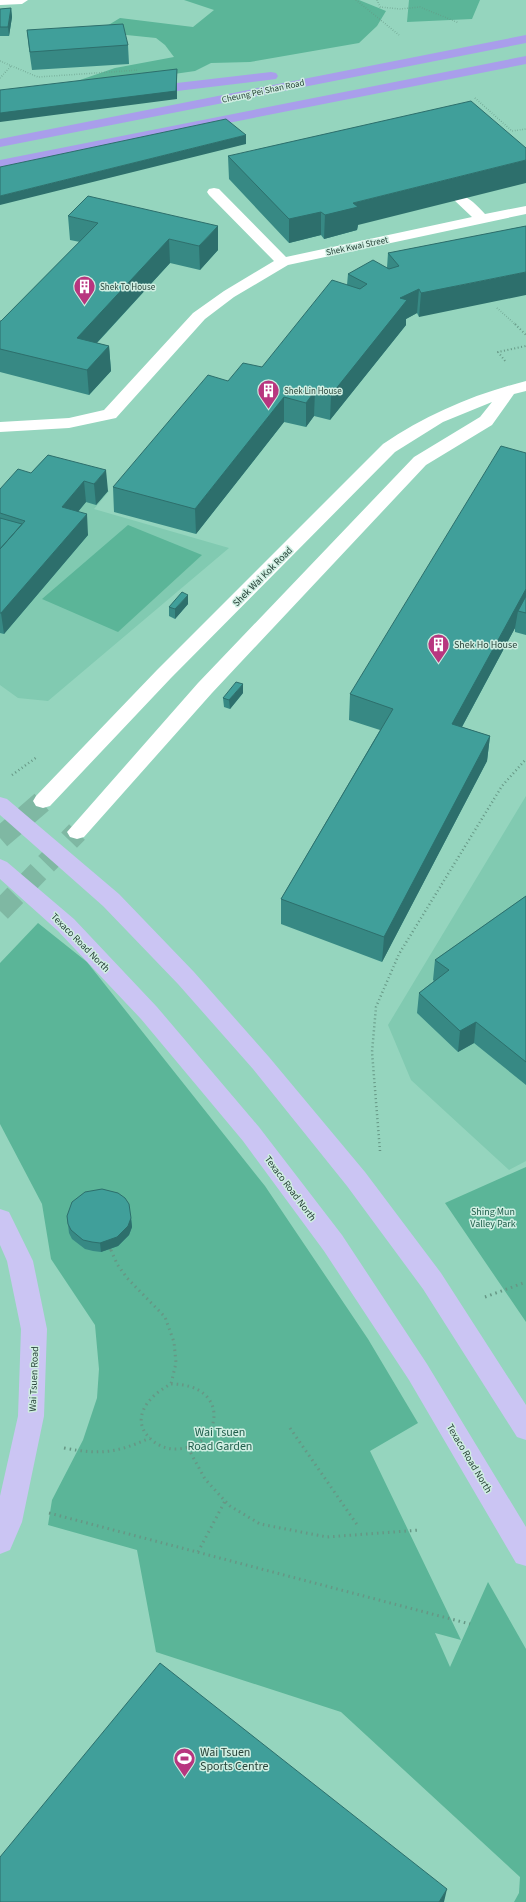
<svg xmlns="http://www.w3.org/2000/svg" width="526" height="1902" font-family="'Source Sans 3',sans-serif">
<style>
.built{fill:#81cab1}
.green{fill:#5bb598}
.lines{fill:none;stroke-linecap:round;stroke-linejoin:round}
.minor-tunnel{stroke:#7fb8a3;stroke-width:22;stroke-dasharray:22 11;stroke-linecap:butt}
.path-far3{stroke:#669785;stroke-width:1.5;stroke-dasharray:0.5 2;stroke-linecap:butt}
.path-far2{stroke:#669785;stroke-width:2;stroke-dasharray:1 2.5;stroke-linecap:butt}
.path-far1{stroke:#669785;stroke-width:2.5;stroke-dasharray:1 3;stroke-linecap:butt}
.path{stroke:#669785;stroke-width:3;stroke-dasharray:1.5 4;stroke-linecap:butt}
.minor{fill:#fff;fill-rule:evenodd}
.major{fill:#cbc5f3;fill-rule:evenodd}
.highway{fill:#a99eeb;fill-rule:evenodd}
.wall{fill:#378984}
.shaded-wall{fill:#2d6f6c}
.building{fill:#409f9a;stroke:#2d6f6c}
.labels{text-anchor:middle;stroke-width:3;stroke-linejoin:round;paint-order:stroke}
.far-street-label{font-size:9px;fill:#284339;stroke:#cfeee2}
.far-poi-label{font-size:9px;fill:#284339;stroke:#cfeee2;text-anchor:start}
.street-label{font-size:10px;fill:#284339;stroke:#cfeee2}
.poi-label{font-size:10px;fill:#284339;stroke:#cfeee2;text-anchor:start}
.park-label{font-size:10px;fill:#205f4c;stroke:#cfeee2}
.near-park-label{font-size:12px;fill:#205f4c;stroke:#cfeee2}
.near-poi-label{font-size:12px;fill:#284339;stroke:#cfeee2;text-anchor:start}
</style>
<rect width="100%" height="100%" fill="#95d5be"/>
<path class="built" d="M 50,474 L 109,491 L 94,509 L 229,548 L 48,701 L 18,698 L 0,685 L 0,498 Z
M 526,796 L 526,1161 L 509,1170 L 411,1080 L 388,1025 Z"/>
<path class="green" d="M 184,0 L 359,0 L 386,11 L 377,26 L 359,43 L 250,62 L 211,63 L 195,71 L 146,78 L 80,80 L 115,68 L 174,57 L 165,45 L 156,38 L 97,32 L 120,18 L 193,27 L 214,10 Z
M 409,0 L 480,0 L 472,19 L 407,22 Z
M 128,525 L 202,555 L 118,632 L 42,599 Z
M 38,923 L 87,962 L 265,1186 L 368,1339 L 418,1423 L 370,1451 L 461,1640 L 435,1633 L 450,1667 L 488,1582 L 526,1649 L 526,1902 L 514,1902 L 519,1893 L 520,1877 L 341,1712 L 156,1652 L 137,1550 L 48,1525 L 52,1500 L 83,1440 L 97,1398 L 99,1369 L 95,1325 L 51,1259 L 42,1204 L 0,1124 L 0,963 Z
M 526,1167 L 526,1322 L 445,1203 Z"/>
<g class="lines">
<path class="minor-tunnel" d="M 0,838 L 43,801
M 0,911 L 77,832"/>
<path class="path-far3" d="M 356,0 L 399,35
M 377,0 L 380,7 L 401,9 L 420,7 L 459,23
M 0,61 L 38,77 L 139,70
M 0,78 L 11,66
M 475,98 L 512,131 L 526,129
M 497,308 L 516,325"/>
<path class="path-far2" d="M 515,324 L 526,335
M 505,361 L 498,352 L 526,346"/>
<path class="path-far1" d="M 12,775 L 37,757
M 380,1151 L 372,1052 L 376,1007 L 399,954 L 502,786 L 526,759
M 110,1249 L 111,1251"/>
<path class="path" d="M 111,1250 L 117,1264 L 127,1278 L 165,1317 L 174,1342 L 176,1363 L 171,1384
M 485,1297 L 526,1282
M 171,1384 C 232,1384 223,1448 176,1449 C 167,1449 159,1446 153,1441 C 127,1420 149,1395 171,1384 Z
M 290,1428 L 358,1526
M 64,1448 C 101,1455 116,1453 150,1438
M 188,1448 L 205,1479 L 225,1501 L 230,1506 L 260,1524 L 327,1537 L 420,1530
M 49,1513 L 470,1624
M 198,1552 L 225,1501"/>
<path class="minor" d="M 0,0 L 28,0 L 22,4 L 0,5 Z
M 214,188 L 219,189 L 286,257 L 472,217 L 453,199 L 455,196 C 467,193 477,206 485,214 L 526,206 L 526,214 L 288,265 L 234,297 L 205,319 L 116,418 L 69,428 L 0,432 L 0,422 L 69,418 L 104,410 L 193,313 L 224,291 L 274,261 L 209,195 L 207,192 L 209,189 Z
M 526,381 L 526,391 L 514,394 L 492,425 L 426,465 L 212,693 L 84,837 L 77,839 L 70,837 L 67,832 L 198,683 L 414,457 L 480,417 L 492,402 L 443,422 L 395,452 L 171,678 L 50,806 L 43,808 L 36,806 L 33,801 L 36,796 L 157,670 L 383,444 C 427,414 475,394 526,381 Z"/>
<path class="major" d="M 0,797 L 7,799 L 119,894 L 194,972 L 269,1057 L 365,1172 L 441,1273 L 526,1405 L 526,1440 L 517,1437 L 423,1289 L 347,1186 L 253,1069 L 178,984 L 103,906 L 0,815 Z
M 0,859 L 7,862 L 74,919 L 157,1007 L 259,1127 L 342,1235 L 427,1364 L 526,1527 L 526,1566 L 516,1563 L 409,1380 L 324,1251 L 243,1141 L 141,1019 L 58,931 L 0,879 Z
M 0,1209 L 9,1212 L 33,1261 L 47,1329 L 44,1416 L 22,1522 L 10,1550 L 0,1554 L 0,1496 L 18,1416 L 21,1329 L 7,1261 L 0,1245 Z"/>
<path class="highway" d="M 526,35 L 526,43 L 0,147 L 0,139 Z
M 526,56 L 526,64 L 0,168 L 0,160 Z
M 271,72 L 276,73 L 278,76 L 276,79 L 177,91 L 172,90 L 170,87 L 172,84 L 177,83 Z"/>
</g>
<path class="wall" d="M 11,8 L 12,17 L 9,36 L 0,36 L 0,9 Z
M 27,30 L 128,45 L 129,64 L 32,70 L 29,49 Z
M 228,156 L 358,225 L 357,230 L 324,239 L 321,235 L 289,243 L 229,179 Z
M 68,216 L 218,250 L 200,270 L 170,263 L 97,343 L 109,346 L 111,371 L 89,395 L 0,372 L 0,321 L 1,321 L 80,242 L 70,240 Z
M 526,226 L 419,317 L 417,313 L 406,319 L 406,325 L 330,420 L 314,416 L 306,427 L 284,422 L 196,534 L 114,512 L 113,487 L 228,381 L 262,367 L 347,285 L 348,274 L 387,268 L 388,253 Z
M 526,453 L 526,635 L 515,632 L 515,628 L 462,727 L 490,736 L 487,761 L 382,962 L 281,924 L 281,899 L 380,730 L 349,720 L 350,694 Z
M 48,455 L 108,491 L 96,505 L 86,502 L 78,512 L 88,535 L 4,634 L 0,633 L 0,489 L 31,473 Z
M 188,604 L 175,619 L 169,616 L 169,607 Z
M 243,693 L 230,709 L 224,707 L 223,698 Z
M 526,896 L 526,1085 L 474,1043 L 458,1052 L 417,1013 L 419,993 L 434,981 L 433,980 L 435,960 Z
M 67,1216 L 131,1218 L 132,1227 L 129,1235 L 118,1246 L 101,1252 L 93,1251 L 85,1249 L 72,1239 L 69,1233 Z"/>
<path class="shaded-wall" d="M 11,8 L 12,17 L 9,36 L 8,27 Z
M 177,69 L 177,99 L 0,122 L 0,113 Z
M 246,135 L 246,144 L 0,205 L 0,196 Z
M 526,160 L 526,183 L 358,225 L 357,230 L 324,239 L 325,215 L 353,203 Z
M 321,212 L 321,235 L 289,243 L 289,219 Z
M 218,226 L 218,250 L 200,270 L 199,246 Z
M 169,239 L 170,263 L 79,362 L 77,338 Z
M 526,272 L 526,295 L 419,317 L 421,293 Z
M 419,289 L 417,313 L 406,319 L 406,325 L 330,420 L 331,395 L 400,298 Z
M 109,346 L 111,371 L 89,395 L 87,370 Z
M 315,391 L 314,416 L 306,427 L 306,403 Z
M 284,397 L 284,422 L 196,534 L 195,509 Z
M 106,470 L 108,491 L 96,505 L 94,484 Z
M 84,481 L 86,502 L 64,528 L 62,507 Z
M 87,514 L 88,535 L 4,634 L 1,613 Z
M 526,589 L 526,608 L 518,611 L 515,628 L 450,749 L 452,724 Z
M 188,595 L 188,604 L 175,619 L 175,609 Z
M 243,684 L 243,693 L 230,709 L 229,700 Z
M 490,736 L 487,761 L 382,962 L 384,937 Z
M 476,1022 L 474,1043 L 458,1052 L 460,1031 Z
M 131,1218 L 132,1227 L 129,1235 L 118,1246 L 101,1252 L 100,1243 Z
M 447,1889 L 444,1902 L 439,1902 Z"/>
<path class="building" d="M 11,8 L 8,27 L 0,27 L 0,9 Z
M 123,24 L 128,45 L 30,52 L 27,30 Z
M 177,69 L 176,91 L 0,113 L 0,90 Z
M 471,101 L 526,148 L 526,160 L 353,203 L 358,207 L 325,215 L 321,212 L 289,219 L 228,156 Z
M 226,119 L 246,135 L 0,196 L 0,167 Z
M 88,196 L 218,226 L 199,246 L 169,239 L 77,338 L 109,346 L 87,370 L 0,349 L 0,321 L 1,321 L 98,223 L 68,216 Z
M 526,226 L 526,272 L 421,293 L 419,289 L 400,298 L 407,300 L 331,395 L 315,391 L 306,403 L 284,397 L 195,509 L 113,487 L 208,375 L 228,381 L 243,363 L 262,367 L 332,280 L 360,289 L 367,284 L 348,274 L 373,260 L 389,269 L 399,266 L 388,253 Z
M 501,446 L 526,453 L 526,589 L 452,724 L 490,736 L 384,937 L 281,899 L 393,709 L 350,694 Z
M 48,455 L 106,470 L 94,484 L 84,481 L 62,507 L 87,514 L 1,613 L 0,613 L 0,549 L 25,521 L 0,513 L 0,489 L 18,469 L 31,473 Z
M 0,518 L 22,524 L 0,549 Z
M 182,592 L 188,595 L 175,609 L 169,607 Z
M 526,596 L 526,613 L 518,611 Z
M 236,682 L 243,684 L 229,700 L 223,698 Z
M 526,896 L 526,1062 L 476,1022 L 460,1031 L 419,993 L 449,970 L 435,960 Z
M 102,1189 L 118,1193 L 125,1198 L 129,1204 L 131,1218 L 128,1226 L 117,1237 L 100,1243 L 92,1242 L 83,1240 L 71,1230 L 68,1224 L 67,1216 L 72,1202 L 85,1192 Z
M 160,1663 L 447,1889 L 439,1902 L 0,1902 L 0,1857 Z"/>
<defs>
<symbol id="building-pin" viewBox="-11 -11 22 30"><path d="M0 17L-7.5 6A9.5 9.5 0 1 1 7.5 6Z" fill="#b8367f" stroke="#cfeee2"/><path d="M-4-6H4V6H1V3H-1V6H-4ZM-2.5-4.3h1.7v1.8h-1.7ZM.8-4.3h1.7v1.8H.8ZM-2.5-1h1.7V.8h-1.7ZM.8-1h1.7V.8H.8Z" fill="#fff"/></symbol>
<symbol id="stadium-pin" viewBox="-11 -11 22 30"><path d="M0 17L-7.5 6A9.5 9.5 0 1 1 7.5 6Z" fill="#b8367f" stroke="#cfeee2"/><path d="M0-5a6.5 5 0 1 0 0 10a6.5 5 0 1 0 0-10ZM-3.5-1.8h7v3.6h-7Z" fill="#fff"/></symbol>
</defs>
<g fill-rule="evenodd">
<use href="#building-pin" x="72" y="274" width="25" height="34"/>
<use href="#building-pin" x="256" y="378" width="25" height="34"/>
<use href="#building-pin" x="426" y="632" width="25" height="34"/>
<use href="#stadium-pin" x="172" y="1746" width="25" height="34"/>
</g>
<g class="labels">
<g class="far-street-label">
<text transform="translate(263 91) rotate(-12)" y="3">Cheung Pei Shan Road</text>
<text transform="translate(357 246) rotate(-12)" y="3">Shek Kwai Street</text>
</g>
<g class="far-poi-label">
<text x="100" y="290">Shek To House</text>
<text x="284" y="394">Shek Lin House</text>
</g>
<g class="street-label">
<text transform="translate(262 576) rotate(-45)" y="4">Shek Wai Kok Road</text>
<text transform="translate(81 942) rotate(45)" y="4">Texaco Road North</text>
<text transform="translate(291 1188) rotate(53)" y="4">Texaco Road North</text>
<text transform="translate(33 1379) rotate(-88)" y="4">Wai Tsuen Road</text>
<text transform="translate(470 1458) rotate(59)" y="4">Texaco Road North</text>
</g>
<g class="poi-label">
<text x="454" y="648">Shek Ho House</text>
</g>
<g class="park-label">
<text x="493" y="1215">Shing Mun<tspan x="493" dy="12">Valley Park</tspan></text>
</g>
<g class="near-park-label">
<text x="220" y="1436">Wai Tsuen<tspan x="220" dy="14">Road Garden</tspan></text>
</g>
<g class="near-poi-label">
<text x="200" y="1756">Wai Tsuen<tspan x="200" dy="14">Sports Centre</tspan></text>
</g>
</g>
</svg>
